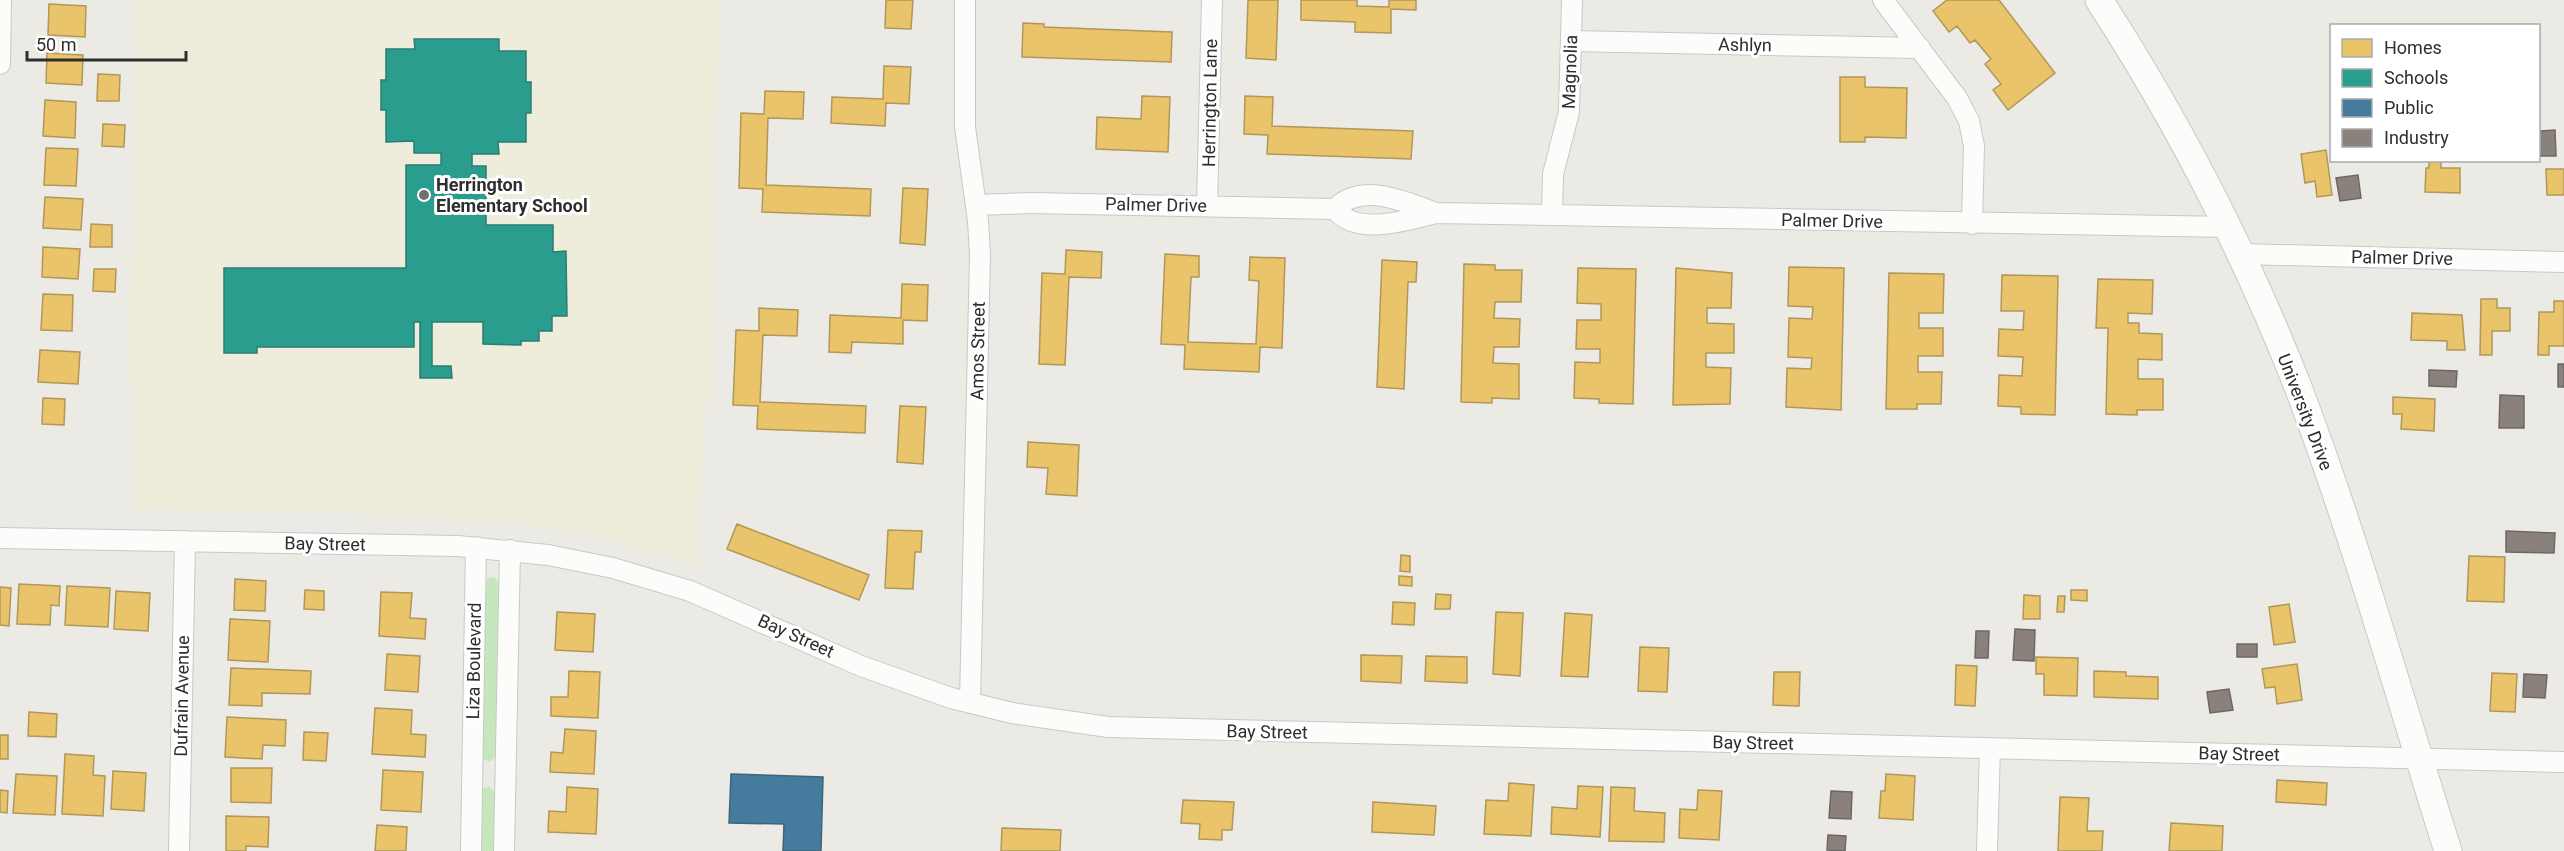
<svg xmlns="http://www.w3.org/2000/svg" width="2564" height="851" font-family="Roboto,sans-serif">
<style>
.education{fill:#eeecda}
.green{fill:#c6e7bd}
.homes{fill:#e9c46a;stroke:#b19758;stroke-width:1.5}
.schools{fill:#2a9d8f;stroke:#2b7c72;stroke-width:1.5}
.public{fill:#457b9d;stroke:#3e647c;stroke-width:1.5}
.industry{fill:#8a817c;stroke:#6e6865;stroke-width:1.5}
.lines{fill:none;stroke-linecap:round;stroke-linejoin:round}
.minor-casing{stroke:#c9c8c9;stroke-width:22}
.secondary-casing{stroke:#c9c8c9;stroke-width:29}
.minor{stroke:#fcfcfb;stroke-width:20}
.secondary{stroke:#fcfcfb;stroke-width:27}
.poi-dot{fill:#70706e;stroke:#fff;stroke-width:2}
.labels{text-anchor:middle;stroke-width:6;stroke-linejoin:round;paint-order:stroke}
.street-label{font-size:18px;fill:#2e2e2e;stroke:#fff}
.poi-label{font-size:18px;font-weight:bold;fill:#2e2e2e;stroke:#fff;text-anchor:start}
</style>
<rect width="100%" height="100%" fill="#eceae4"/>
<path class="education" d="M 137,0 L 719,0 L 711,405 L 703,406 L 699,567 L 598,536 L 502,522 L 338,512 L 131,509 L 134,390 L 128,390 Z"/>
<path class="green" d="M 494,577 L 499,583 L 496,755 L 490,762 L 485,760 L 482,755 L 486,583 L 488,578 Z
M 490,787 L 495,793 L 494,851 L 481,851 L 482,793 L 484,788 Z"/>
<path class="homes" d="M 886,0 L 913,0 L 911,29 L 885,28 Z
M 1248,0 L 1278,0 L 1276,60 L 1246,58 Z
M 1301,0 L 1357,0 L 1357,6 L 1389,7 L 1389,0 L 1416,0 L 1416,10 L 1391,9 L 1391,33 L 1355,32 L 1355,22 L 1301,20 Z
M 1999,0 L 2055,73 L 2008,110 L 1993,90 L 2001,84 L 1985,64 L 1991,59 L 1975,40 L 1970,43 L 1957,26 L 1949,32 L 1933,11 L 1947,0 Z
M 49,4 L 86,6 L 85,37 L 48,35 Z
M 1023,23 L 1044,24 L 1044,27 L 1172,32 L 1171,62 L 1022,57 Z
M 47,53 L 83,55 L 82,85 L 46,83 Z
M 884,66 L 911,67 L 909,104 L 886,103 L 885,126 L 831,123 L 832,97 L 883,99 Z
M 98,74 L 120,75 L 119,101 L 97,101 Z
M 1840,77 L 1865,77 L 1865,87 L 1907,88 L 1906,138 L 1865,137 L 1865,142 L 1840,142 Z
M 765,91 L 804,92 L 803,119 L 768,118 L 766,185 L 871,189 L 870,216 L 762,212 L 763,189 L 739,188 L 741,113 L 764,114 Z
M 1142,96 L 1170,97 L 1168,152 L 1096,149 L 1097,117 L 1141,119 Z
M 1245,96 L 1273,97 L 1272,126 L 1413,131 L 1411,159 L 1267,154 L 1268,135 L 1244,134 Z
M 45,100 L 76,102 L 75,138 L 43,136 Z
M 103,124 L 125,125 L 124,147 L 102,146 Z
M 46,148 L 78,149 L 76,186 L 44,185 Z
M 2326,150 L 2332,195 L 2317,197 L 2315,181 L 2305,183 L 2301,154 Z
M 2429,160 L 2441,160 L 2441,168 L 2460,168 L 2460,193 L 2425,192 L 2426,168 L 2429,168 Z
M 2546,169 L 2564,169 L 2564,195 L 2547,195 Z
M 903,188 L 928,189 L 925,245 L 900,243 Z
M 45,197 L 83,199 L 81,230 L 43,228 Z
M 91,224 L 112,225 L 112,247 L 90,247 Z
M 43,247 L 80,249 L 78,279 L 42,277 Z
M 1066,250 L 1102,252 L 1101,278 L 1069,277 L 1065,365 L 1039,364 L 1042,273 L 1065,274 Z
M 1165,254 L 1199,256 L 1199,277 L 1191,277 L 1188,342 L 1256,344 L 1259,281 L 1249,280 L 1250,257 L 1285,258 L 1282,348 L 1260,347 L 1259,372 L 1184,369 L 1185,345 L 1161,344 Z
M 1382,260 L 1417,262 L 1416,282 L 1408,282 L 1404,389 L 1377,387 Z
M 1464,264 L 1495,265 L 1495,270 L 1522,270 L 1521,302 L 1495,302 L 1494,318 L 1520,319 L 1519,347 L 1494,347 L 1493,363 L 1519,364 L 1519,399 L 1492,398 L 1492,403 L 1461,402 Z
M 1789,267 L 1844,268 L 1841,410 L 1786,407 L 1787,368 L 1811,369 L 1812,358 L 1788,357 L 1789,318 L 1812,319 L 1813,307 L 1788,306 Z
M 1578,268 L 1636,269 L 1633,404 L 1599,403 L 1599,399 L 1574,398 L 1575,362 L 1600,363 L 1600,349 L 1576,349 L 1577,320 L 1601,320 L 1601,304 L 1577,303 Z
M 1676,268 L 1732,273 L 1731,308 L 1707,308 L 1707,323 L 1734,324 L 1734,353 L 1706,353 L 1706,367 L 1731,368 L 1730,404 L 1673,405 Z
M 94,269 L 116,269 L 115,292 L 93,291 Z
M 1889,273 L 1944,274 L 1943,313 L 1919,313 L 1919,328 L 1943,328 L 1943,356 L 1918,356 L 1918,372 L 1942,372 L 1941,404 L 1917,404 L 1917,409 L 1886,409 Z
M 2002,275 L 2058,276 L 2055,415 L 2021,414 L 2021,407 L 1998,406 L 1999,375 L 2022,376 L 2023,357 L 1998,356 L 1999,329 L 2023,330 L 2024,311 L 2001,311 Z
M 2098,279 L 2153,280 L 2152,314 L 2128,313 L 2128,323 L 2139,323 L 2139,333 L 2162,334 L 2162,360 L 2138,359 L 2138,379 L 2163,379 L 2163,410 L 2137,410 L 2137,415 L 2106,414 L 2108,328 L 2096,328 Z
M 902,284 L 928,285 L 927,321 L 903,320 L 903,344 L 852,342 L 851,353 L 829,352 L 830,315 L 901,318 Z
M 43,294 L 73,295 L 72,331 L 41,330 Z
M 2481,299 L 2497,299 L 2497,308 L 2510,308 L 2510,331 L 2492,331 L 2492,355 L 2480,355 Z
M 2554,301 L 2564,301 L 2564,346 L 2549,346 L 2549,355 L 2538,355 L 2539,312 L 2554,312 Z
M 759,308 L 798,310 L 797,336 L 763,335 L 760,402 L 866,406 L 865,433 L 757,429 L 758,406 L 733,405 L 736,330 L 759,331 Z
M 2412,313 L 2462,315 L 2465,350 L 2447,350 L 2447,341 L 2411,340 Z
M 40,350 L 80,352 L 78,384 L 38,382 Z
M 2393,397 L 2435,399 L 2434,431 L 2401,429 L 2402,414 L 2393,414 Z
M 43,398 L 65,399 L 64,425 L 42,424 Z
M 900,406 L 926,407 L 923,464 L 897,462 Z
M 1028,442 L 1079,445 L 1077,496 L 1046,494 L 1048,468 L 1027,467 Z
M 737,524 L 869,575 L 859,600 L 727,549 Z
M 888,530 L 922,531 L 921,552 L 915,552 L 913,589 L 885,588 Z
M 1401,555 L 1410,556 L 1410,572 L 1400,571 Z
M 2469,556 L 2505,557 L 2504,602 L 2467,601 Z
M 1399,576 L 1412,577 L 1412,586 L 1399,585 Z
M 235,579 L 266,581 L 265,611 L 234,610 Z
M 19,584 L 60,586 L 59,606 L 51,605 L 50,625 L 17,624 Z
M 67,586 L 110,588 L 108,627 L 65,625 Z
M 0,587 L 11,588 L 9,626 L 0,625 Z
M 305,590 L 324,591 L 324,610 L 304,609 Z
M 2071,590 L 2087,590 L 2087,601 L 2071,600 Z
M 116,591 L 150,593 L 148,631 L 114,629 Z
M 381,592 L 412,593 L 410,618 L 426,619 L 425,639 L 379,636 Z
M 1436,594 L 1451,595 L 1450,609 L 1435,609 Z
M 2024,595 L 2040,596 L 2040,619 L 2023,619 Z
M 2058,596 L 2065,596 L 2064,612 L 2057,612 Z
M 1393,602 L 1415,603 L 1414,625 L 1392,624 Z
M 2289,604 L 2295,642 L 2274,645 L 2269,607 Z
M 557,612 L 595,614 L 593,652 L 555,650 Z
M 1496,612 L 1523,613 L 1520,676 L 1493,674 Z
M 1565,613 L 1592,615 L 1588,677 L 1561,676 Z
M 230,619 L 270,621 L 268,662 L 228,660 Z
M 1640,647 L 1669,648 L 1667,692 L 1638,691 Z
M 387,654 L 420,656 L 418,692 L 385,690 Z
M 1361,655 L 1402,656 L 1401,683 L 1361,681 Z
M 1426,656 L 1467,657 L 1467,683 L 1425,681 Z
M 2036,657 L 2078,658 L 2077,696 L 2044,695 L 2044,674 L 2036,674 Z
M 2297,664 L 2302,700 L 2277,704 L 2275,687 L 2265,688 L 2262,669 Z
M 1956,665 L 1977,666 L 1975,706 L 1955,705 Z
M 231,668 L 311,671 L 310,694 L 262,693 L 262,706 L 229,705 Z
M 569,671 L 600,672 L 598,718 L 551,716 L 551,697 L 568,697 Z
M 2094,671 L 2126,672 L 2126,676 L 2158,677 L 2158,699 L 2094,697 Z
M 1774,672 L 1800,672 L 1799,706 L 1773,705 Z
M 2492,673 L 2517,674 L 2515,712 L 2490,711 Z
M 375,708 L 412,710 L 411,734 L 426,735 L 425,757 L 372,754 Z
M 29,712 L 57,714 L 56,737 L 28,736 Z
M 227,717 L 286,720 L 285,746 L 263,745 L 262,759 L 225,757 Z
M 565,729 L 596,731 L 594,774 L 550,772 L 551,752 L 563,753 Z
M 304,732 L 328,733 L 326,761 L 303,760 Z
M 0,735 L 8,735 L 8,759 L 0,759 Z
M 65,754 L 94,756 L 93,775 L 105,776 L 103,816 L 62,814 Z
M 231,768 L 272,768 L 271,803 L 231,802 Z
M 383,770 L 423,772 L 421,812 L 381,810 Z
M 113,771 L 146,773 L 144,811 L 111,809 Z
M 16,774 L 57,776 L 55,815 L 13,813 Z
M 1886,774 L 1915,776 L 1913,820 L 1879,818 L 1881,791 L 1885,791 Z
M 2277,780 L 2327,783 L 2326,805 L 2276,802 Z
M 1509,783 L 1534,785 L 1531,836 L 1484,834 L 1486,800 L 1508,801 Z
M 1578,786 L 1603,787 L 1600,837 L 1551,834 L 1552,807 L 1577,809 Z
M 567,787 L 598,789 L 596,834 L 548,832 L 549,811 L 566,812 Z
M 1611,787 L 1635,788 L 1634,811 L 1665,813 L 1664,842 L 1609,841 Z
M 0,790 L 8,791 L 7,813 L 0,812 Z
M 1698,790 L 1722,791 L 1719,840 L 1679,838 L 1680,809 L 1697,810 Z
M 2060,797 L 2089,798 L 2087,831 L 2103,831 L 2102,851 L 2058,851 Z
M 1183,800 L 1234,802 L 1232,830 L 1222,830 L 1222,840 L 1199,839 L 1200,824 L 1181,823 Z
M 1373,802 L 1436,806 L 1434,835 L 1372,832 Z
M 226,816 L 269,817 L 268,847 L 246,846 L 246,851 L 226,851 Z
M 2171,823 L 2223,826 L 2222,851 L 2169,851 Z
M 377,825 L 407,827 L 406,851 L 375,851 Z
M 1002,828 L 1061,830 L 1060,851 L 1001,851 Z"/>
<path class="schools" d="M 414,39 L 499,39 L 499,51 L 526,51 L 526,82 L 531,82 L 531,113 L 526,113 L 526,142 L 498,142 L 499,154 L 472,154 L 472,166 L 486,166 L 486,225 L 553,225 L 553,252 L 566,251 L 567,316 L 552,316 L 552,331 L 539,331 L 539,341 L 521,341 L 521,345 L 483,344 L 483,322 L 432,322 L 432,366 L 451,366 L 452,378 L 420,378 L 420,322 L 414,322 L 414,347 L 257,347 L 257,353 L 224,353 L 224,268 L 406,268 L 406,165 L 441,165 L 441,153 L 414,153 L 414,141 L 386,142 L 386,110 L 381,110 L 381,80 L 386,80 L 386,49 L 415,49 Z"/>
<path class="public" d="M 731,774 L 823,777 L 821,851 L 783,851 L 784,824 L 729,823 Z"/>
<path class="industry" d="M 2555,130 L 2556,156 L 2538,156 L 2538,131 Z
M 2358,175 L 2361,198 L 2340,201 L 2336,178 Z
M 2558,364 L 2564,364 L 2564,387 L 2558,387 Z
M 2429,370 L 2457,371 L 2456,387 L 2429,386 Z
M 2500,395 L 2524,396 L 2524,428 L 2499,428 Z
M 2506,531 L 2555,533 L 2554,553 L 2506,552 Z
M 2015,629 L 2035,630 L 2034,661 L 2013,660 Z
M 1976,631 L 1989,631 L 1988,658 L 1975,658 Z
M 2237,644 L 2257,644 L 2257,657 L 2237,657 Z
M 2524,674 L 2547,675 L 2545,698 L 2523,697 Z
M 2229,689 L 2233,710 L 2210,713 L 2207,692 Z
M 1831,791 L 1852,792 L 1851,819 L 1829,818 Z
M 1828,835 L 1846,836 L 1845,851 L 1827,850 Z"/>
<g class="lines">
<defs>
<path id="minor" d="M 965,0 L 965,127 L 978,221 L 980,255 L 970,703
M 1883,0 L 1957,98 L 1969,121 L 1974,146 L 1972,224
M 1571,41 L 1920,48
M 0,64 L 1,0
M 976,205 L 1030,203 L 1335,209 C 1362,181 1406,202 1436,213
M 1207,206 L 1212,0
M 1335,209 C 1356,237 1408,220 1436,213 L 2228,227
M 1552,215 L 1553,174 L 1569,112 L 1572,0
M 2241,254 L 2564,262
M 0,538 L 458,546 L 548,555 L 613,568 L 690,591 L 861,666 L 951,698 L 1012,713 L 1108,727 L 2564,762
M 179,851 L 185,541
M 471,851 L 476,547
M 504,851 L 510,550
M 1987,851 L 1990,748"/>
<path id="secondary" d="M 2099,0 C 2178,122 2245,252 2298,387 C 2356,539 2399,697 2448,851"/>
</defs>
<use href="#minor" class="minor-casing"/>
<use href="#secondary" class="secondary-casing"/>
<use href="#minor" class="minor"/>
<use href="#secondary" class="secondary"/>
</g>
<circle class="poi-dot" cx="424" cy="195" r="6"/>
<g class="labels">
<g class="street-label">
<text transform="translate(1745 45) rotate(1)" y="6">Ashlyn</text>
<text transform="translate(1570 72) rotate(-88)" y="6">Magnolia</text>
<text transform="translate(1210 103) rotate(-89)" y="6">Herrington Lane</text>
<text transform="translate(1156 205) rotate(1)" y="6">Palmer Drive</text>
<text transform="translate(1832 221) rotate(1)" y="6">Palmer Drive</text>
<text transform="translate(2402 258) rotate(1)" y="6">Palmer Drive</text>
<text transform="translate(978 351) rotate(-89)" y="6">Amos Street</text>
<text transform="translate(2305 412) rotate(69)" y="6">University Drive</text>
<text transform="translate(325 544) rotate(1)" y="6">Bay Street</text>
<text transform="translate(796 636) rotate(24)" y="6">Bay Street</text>
<text transform="translate(474 661) rotate(-89)" y="6">Liza Boulevard</text>
<text transform="translate(182 696) rotate(-89)" y="6">Dufrain Avenue</text>
<text transform="translate(1267 732) rotate(1)" y="6">Bay Street</text>
<text transform="translate(1753 743) rotate(1)" y="6">Bay Street</text>
<text transform="translate(2239 754) rotate(1)" y="6">Bay Street</text>
</g>
<g class="poi-label">
<text x="436" y="191">Herrington<tspan x="436" dy="21">Elementary School</tspan></text>
</g>
</g>
<rect x="2330" y="24" width="210" height="138" fill="#ffffff" stroke="#ababab" stroke-width="1.5"/>
<rect x="2342" y="39" width="30" height="18" fill="#e9c46a" stroke="#ababab" stroke-width="1.5"/>
<text x="2384" y="54" font-size="18" fill="#2e2e2e">Homes</text>
<rect x="2342" y="69" width="30" height="18" fill="#2a9d8f" stroke="#ababab" stroke-width="1.5"/>
<text x="2384" y="84" font-size="18" fill="#2e2e2e">Schools</text>
<rect x="2342" y="99" width="30" height="18" fill="#457b9d" stroke="#ababab" stroke-width="1.5"/>
<text x="2384" y="114" font-size="18" fill="#2e2e2e">Public</text>
<rect x="2342" y="129" width="30" height="18" fill="#8a817c" stroke="#ababab" stroke-width="1.5"/>
<text x="2384" y="144" font-size="18" fill="#2e2e2e">Industry</text>
<path d="M27 51v9h159v-9" fill="none" stroke="#2e2e2e" stroke-width="3"/>
<text x="36" y="51" font-size="18" fill="#2e2e2e" stroke="#ffffff" stroke-width="4.5" paint-order="stroke">50 m</text>
</svg>
